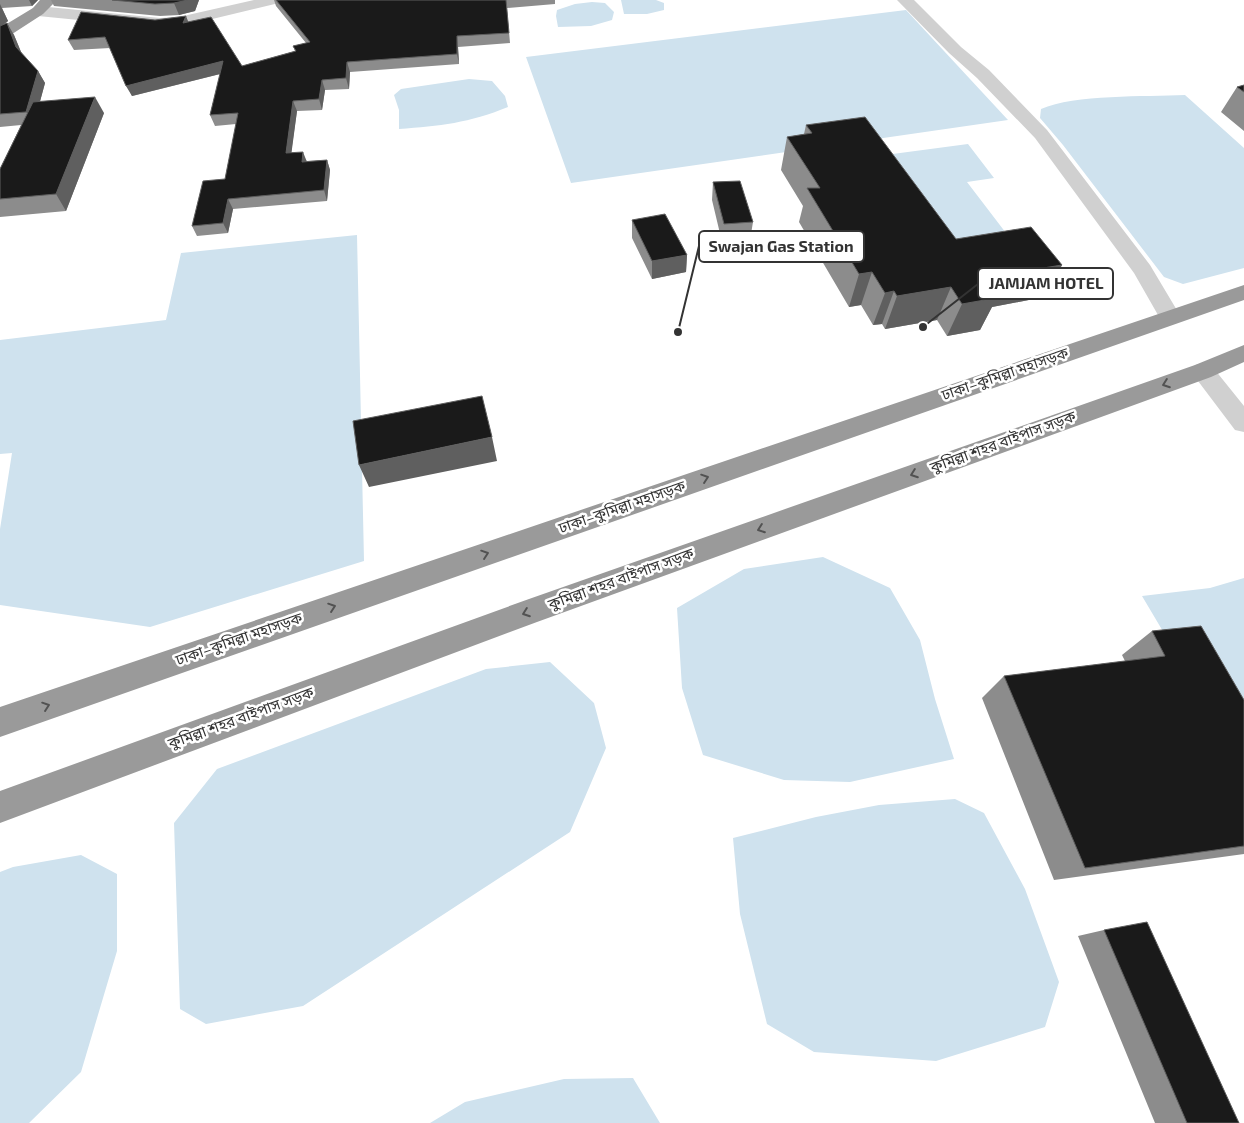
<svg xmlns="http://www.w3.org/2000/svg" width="1244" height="1123" font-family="'Exo 2','Noto Sans Bengali',sans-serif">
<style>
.water{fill:#cfe2ee}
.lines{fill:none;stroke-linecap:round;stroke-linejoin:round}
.minor{fill:#d0d0d0;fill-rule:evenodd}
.highway{fill:#9a9a9a;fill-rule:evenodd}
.wall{fill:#8c8c8c}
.shaded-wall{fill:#5f5f5f}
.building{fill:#1a1a1a;stroke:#5f5f5f}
.oneway{stroke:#525252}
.labels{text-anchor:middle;stroke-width:5;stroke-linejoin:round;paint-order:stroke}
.street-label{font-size:15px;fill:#333;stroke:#fff}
.leader{fill:none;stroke:#333;stroke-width:2}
.callout-dot{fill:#333;stroke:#fff;stroke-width:2}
.callout{fill:#fff;stroke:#333;stroke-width:2}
.callout-label{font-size:16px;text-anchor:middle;font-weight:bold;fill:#333}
</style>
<rect width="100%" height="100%" fill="#fff"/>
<path class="water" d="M 621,0 L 656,0 L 664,3 L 664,10 L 647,14 L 624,14 Z
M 592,2 L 605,3 L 614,12 L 612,20 L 591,26 L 558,27 L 556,16 L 557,10 L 575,4 Z
M 906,10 L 1008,120 L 571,183 L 526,57 Z
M 469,79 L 492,81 L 505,96 L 508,107 C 469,123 440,126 399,129 L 399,110 L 394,95 L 401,89 Z
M 1185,95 L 1244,148 L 1244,268 L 1183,284 L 1164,277 L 1063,145 L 1040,118 L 1041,109 C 1075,94 1145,97 1185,95 Z
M 968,144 L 994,178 L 967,182 L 1019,250 L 940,261 L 870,157 Z
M 357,235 L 364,561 L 150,627 L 0,605 L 0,529 L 12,453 L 0,454 L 0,340 L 166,320 L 181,253 Z
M 823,557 L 890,588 L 920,640 L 935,699 L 954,759 L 850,782 L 784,780 L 703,755 L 682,688 L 677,608 L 744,569 Z
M 1244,578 L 1244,768 L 1142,596 L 1210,588 Z
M 550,662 L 594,703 L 606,748 L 570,832 L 303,1006 L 206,1024 L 180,1009 L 174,823 L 217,769 L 486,669 Z
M 955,799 L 984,813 L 1025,889 L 1059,982 L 1045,1027 L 936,1061 L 814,1052 L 767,1024 L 740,914 L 733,838 L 816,817 L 879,805 Z
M 81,855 L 117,874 L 117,951 L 81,1072 L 29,1123 L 0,1123 L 0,872 L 13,867 Z
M 633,1078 L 660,1123 L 430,1123 L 465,1102 L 564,1079 Z"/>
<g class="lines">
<path class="minor" d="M 254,0 L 282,0 L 279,3 L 179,27 L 160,28 L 38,16 L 33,14 L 30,11 L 33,8 L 38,6 L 160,18 L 179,17 Z
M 897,0 L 914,0 L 961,47 L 989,70 L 1047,130 L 1150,265 L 1181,317 L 1178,322 L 1170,325 L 1162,322 L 1134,273 L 1035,138 L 977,78 L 949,53 Z
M 1203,363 L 1211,365 L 1244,406 L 1244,432 L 1235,430 L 1195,377 L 1191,371 L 1195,365 Z"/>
<path class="highway" d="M 40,0 L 57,0 L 43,14 L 6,38 L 0,40 L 0,28 L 33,8 Z
M 1244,285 L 1244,300 L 0,737 L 0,707 Z
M 1244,345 L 1244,362 L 1211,377 L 537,622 L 0,823 L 0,791 L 529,599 L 1195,365 Z"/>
</g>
<path class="wall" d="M 0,0 L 38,0 L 32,6 L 2,8 L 8,21 L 3,25 L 7,23 L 14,35 L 21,52 L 38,71 L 45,83 L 40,101 L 104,113 L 66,211 L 0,217 L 0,169 L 21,125 L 0,127 Z
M 51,0 L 199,0 L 195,11 L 179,15 L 160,16 L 54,6 Z
M 274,0 L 555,0 L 555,4 L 507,8 L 510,43 L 458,47 L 459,64 L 350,72 L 349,89 L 325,90 L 322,110 L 297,111 L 291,153 L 307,161 L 327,160 L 330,170 L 327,201 L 233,209 L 228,233 L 197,236 L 192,226 L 225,179 L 236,124 L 215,126 L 210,115 L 220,74 L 132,96 L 110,48 L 74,50 L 68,40 L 155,20 L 188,22 L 242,66 L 295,51 L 293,46 L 306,43 L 276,6 Z
M 1244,85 L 1244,131 L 1221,112 L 1237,87 Z
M 806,125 L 956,239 L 1062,265 L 1044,297 L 992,307 L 980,330 L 947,336 L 937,320 L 885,329 L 882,324 L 873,325 L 861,305 L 849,307 L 799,222 L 803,206 L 781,170 L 787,137 L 804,134 Z
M 713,182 L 753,222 L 750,240 L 722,242 L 712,200 Z
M 632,220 L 687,255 L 686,272 L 652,279 L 632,238 Z
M 1152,631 L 1244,700 L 1244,854 L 1054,880 L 982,698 L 1004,676 L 1125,661 L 1122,655 Z
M 1104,930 L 1239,1123 L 1155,1123 L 1078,936 Z"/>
<path class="shaded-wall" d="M 29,0 L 38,0 L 32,6 Z
M 188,0 L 199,0 L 195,11 L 179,15 L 174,3 Z
M 0,4 L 8,21 L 0,27 Z
M 186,16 L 190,26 L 183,23 Z
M 7,23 L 14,35 L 24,59 L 16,47 Z
M 457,36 L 458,47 L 459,64 L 457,54 Z
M 223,61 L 228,72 L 132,96 L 126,86 Z
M 347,62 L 350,72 L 349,89 L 346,78 Z
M 38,71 L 45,83 L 34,124 L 26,112 Z
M 322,80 L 325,90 L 322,110 L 319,99 Z
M 95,97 L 104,113 L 66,211 L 56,194 Z
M 293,101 L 297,111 L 290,164 L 286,153 Z
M 303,152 L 307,162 L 302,162 Z
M 327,160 L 330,170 L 327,201 L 324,190 Z
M 228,199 L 233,209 L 228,233 L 223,223 Z
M 687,255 L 686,272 L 652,279 L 652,261 Z
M 1062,265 L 1044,297 L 992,307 L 980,330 L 947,336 L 962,304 L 981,278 Z
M 872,272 L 861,305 L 849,307 L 859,274 Z
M 951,287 L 937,320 L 885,329 L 897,296 Z
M 894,291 L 882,324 L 873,325 L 885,293 Z
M 492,437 L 497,461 L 369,487 L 359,465 Z"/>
<path class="building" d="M 112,0 L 188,0 L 174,3 L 155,4 Z
M 276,0 L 506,0 L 509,33 L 457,36 L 457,54 L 347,62 L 346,78 L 322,80 L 319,99 L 293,101 L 286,153 L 303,152 L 302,162 L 327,160 L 324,190 L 228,199 L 223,223 L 192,226 L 203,181 L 225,179 L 238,113 L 210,115 L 223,61 L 126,86 L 105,37 L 68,40 L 81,12 L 155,20 L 186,16 L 183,23 L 211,17 L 242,66 L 296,51 L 293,46 L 310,42 Z
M 7,23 L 16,47 L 38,71 L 26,112 L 0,114 L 0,26 Z
M 1244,85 L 1244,92 L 1237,87 Z
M 95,97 L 56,194 L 0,199 L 0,169 L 33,102 Z
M 865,117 L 956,239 L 1031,227 L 1062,265 L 981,278 L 996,298 L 962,304 L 951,287 L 897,296 L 894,291 L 885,293 L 872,272 L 859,274 L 807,188 L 820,188 L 787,137 L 812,133 L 806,125 Z
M 740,181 L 753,222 L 724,224 L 713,182 Z
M 665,214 L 687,255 L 652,261 L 632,220 Z
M 482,396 L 492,437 L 359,465 L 353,421 Z
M 1201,626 L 1244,700 L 1244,846 L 1085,868 L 1004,676 L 1165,656 L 1152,631 Z
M 1147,922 L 1239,1123 L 1187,1123 L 1104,930 Z"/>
<defs><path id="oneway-chevron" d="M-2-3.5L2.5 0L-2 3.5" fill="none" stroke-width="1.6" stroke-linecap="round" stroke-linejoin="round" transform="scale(1.25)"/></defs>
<g class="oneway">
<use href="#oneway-chevron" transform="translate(1166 384) rotate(160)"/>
<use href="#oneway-chevron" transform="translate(914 474) rotate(160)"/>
<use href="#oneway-chevron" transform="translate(705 478) rotate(-19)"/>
<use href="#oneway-chevron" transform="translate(761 529) rotate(160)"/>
<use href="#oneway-chevron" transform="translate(485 554) rotate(-19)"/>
<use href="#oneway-chevron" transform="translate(332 607) rotate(-19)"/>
<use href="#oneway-chevron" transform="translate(526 613) rotate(160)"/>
<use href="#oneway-chevron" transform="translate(46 706) rotate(-19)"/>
</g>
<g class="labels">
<g class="street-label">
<text transform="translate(1005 374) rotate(-19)" y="5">ঢাকা–কুমিল্লা মহাসড়ক</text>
<text transform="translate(1003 442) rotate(-20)" y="5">কুমিল্লা শহর বাইপাস সড়ক</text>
<text transform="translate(622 507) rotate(-19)" y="5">ঢাকা–কুমিল্লা মহাসড়ক</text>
<text transform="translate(621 579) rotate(-20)" y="5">কুমিল্লা শহর বাইপাস সড়ক</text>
<text transform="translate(239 639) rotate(-19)" y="5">ঢাকা–কুমিল্লা মহাসড়ক</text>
<text transform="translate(241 718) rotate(-20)" y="5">কুমিল্লা শহর বাইপাস সড়ক</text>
</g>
</g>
<path class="leader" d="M678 332L699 246M923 327L978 284"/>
<g class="callout-dot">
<circle cx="678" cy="332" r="5"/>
<circle cx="923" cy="327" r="5"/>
</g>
<g class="callout">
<rect x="699" y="231" width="165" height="31" rx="5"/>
<rect x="978" y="268" width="135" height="31" rx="5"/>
</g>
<g class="callout-label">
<text x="781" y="252">Swajan Gas Station</text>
<text x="1046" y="289">JAMJAM HOTEL</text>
</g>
</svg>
